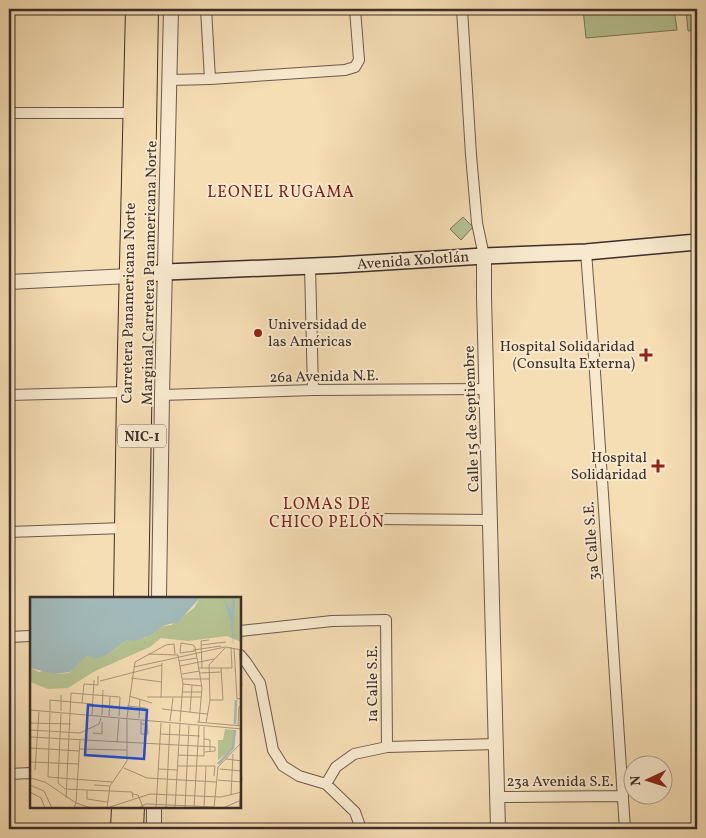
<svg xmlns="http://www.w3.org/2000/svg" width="706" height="838" font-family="Vollkorn,serif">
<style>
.green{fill:#b6c291;stroke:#7a785d}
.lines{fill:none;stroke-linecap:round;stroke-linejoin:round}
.minor-casing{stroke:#6b5a4c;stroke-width:12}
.tertiary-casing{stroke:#6b5a4c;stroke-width:16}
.secondary-casing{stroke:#3d2f29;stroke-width:18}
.trunk-casing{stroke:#3d2f29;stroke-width:20}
.minor{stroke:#f8e9ce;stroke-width:10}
.tertiary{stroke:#f8e9ce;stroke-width:14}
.secondary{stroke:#f8e9ce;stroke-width:15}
.trunk{stroke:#f5ddb4;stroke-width:18}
.poi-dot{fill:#8f2418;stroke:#f8e9ce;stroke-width:2}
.labels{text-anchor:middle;stroke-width:4;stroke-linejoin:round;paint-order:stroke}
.shield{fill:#f8e9ce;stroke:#75675a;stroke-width:1}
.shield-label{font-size:14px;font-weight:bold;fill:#3d2f29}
.street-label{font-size:15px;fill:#3d2f29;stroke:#f8e9ce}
.poi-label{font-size:15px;fill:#3d2f29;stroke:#f8e9ce;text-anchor:end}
.neighbourhood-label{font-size:16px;letter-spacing:1px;fill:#7a1f14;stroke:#f8e9ce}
.inset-river{fill:none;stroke:#a1b9b8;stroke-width:2.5}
.inset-road{fill:none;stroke:#ab977c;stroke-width:1}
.view{fill:#1d4ed8;fill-opacity:0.15;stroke:#1d4ed8;stroke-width:2.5}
.inset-edge{fill:none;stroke:#3d2f29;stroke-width:2.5}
</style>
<rect width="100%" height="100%" fill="#f5ddb4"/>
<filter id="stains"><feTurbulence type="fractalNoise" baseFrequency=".004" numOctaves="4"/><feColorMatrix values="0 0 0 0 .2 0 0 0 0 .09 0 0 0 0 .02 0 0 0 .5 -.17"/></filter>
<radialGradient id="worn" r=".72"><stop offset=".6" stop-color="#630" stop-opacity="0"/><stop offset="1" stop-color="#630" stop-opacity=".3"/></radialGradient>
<path class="green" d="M 583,9 L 674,9 L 677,30 L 586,38 Z
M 686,9 L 697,9 L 697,30 L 688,31 Z
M 463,217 L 473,227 L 461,240 L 450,229 Z"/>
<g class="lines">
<defs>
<path id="minor" d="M 206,9 L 210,79
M 462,9 L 471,155 L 477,223 L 484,256
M 170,80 L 210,79 L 345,70 L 355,67 L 359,60 L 355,9
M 9,113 L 133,113
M 586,252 L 594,357 L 625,829
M 310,266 L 313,390
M 9,395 L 126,392
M 162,395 L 313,390 L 486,389
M 376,519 L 490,520
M 9,532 L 124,528
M 240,631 L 332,621 L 386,620 L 387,747
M 9,637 L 31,636
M 240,655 L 246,662 L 260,683 L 273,750 L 283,766 L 299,776 L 326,784 L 355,812 L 361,829
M 9,774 L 31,773
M 326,784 L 336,767 L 354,754 L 387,747 L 496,744
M 498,797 L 623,796"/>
<path id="tertiary" d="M 484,256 L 484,297 L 498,829
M 9,282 L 129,276
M 159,598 L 162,395 L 171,9
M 154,829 L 154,807"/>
<path id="secondary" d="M 133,276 L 166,272 L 337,265 L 484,256 L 586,252 L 697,242"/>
<path id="trunk" d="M 123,598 L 126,392 L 135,9
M 139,598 L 149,9
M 120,829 L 121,807
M 134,829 L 135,807"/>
</defs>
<use href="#minor" class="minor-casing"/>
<use href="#tertiary" class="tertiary-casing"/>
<use href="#secondary" class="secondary-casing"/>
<use href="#trunk" class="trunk-casing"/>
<use href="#minor" class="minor"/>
<use href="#tertiary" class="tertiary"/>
<use href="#secondary" class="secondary"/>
<use href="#trunk" class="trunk"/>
</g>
<g class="poi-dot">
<circle cx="258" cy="333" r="5"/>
<path d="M643.5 347.5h5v5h5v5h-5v5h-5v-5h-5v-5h5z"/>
<path d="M655.5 458.5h5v5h5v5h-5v5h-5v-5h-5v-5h5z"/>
</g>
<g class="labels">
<rect class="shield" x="118" y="424.5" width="48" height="23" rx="4"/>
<g class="shield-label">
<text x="142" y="441">NIC-1</text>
</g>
<g class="street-label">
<text transform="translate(413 260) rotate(-4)" y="5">Avenida Xolotlán</text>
<text transform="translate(149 273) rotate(-89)" y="5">Marginal Carretera Panamericana Norte</text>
<text transform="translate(128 303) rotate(-89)" y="5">Carretera Panamericana Norte</text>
<text transform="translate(324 376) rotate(-1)" y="5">26a Avenida N.E.</text>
<text transform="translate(471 419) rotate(-92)" y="5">Calle 15 de Septiembre</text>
<text transform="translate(591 541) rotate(-94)" y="5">3a Calle S.E.</text>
<text transform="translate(372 684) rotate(-90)" y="5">1a Calle S.E.</text>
<text x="560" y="786">23a Avenida S.E.</text>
</g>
<g class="poi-label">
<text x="268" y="329" text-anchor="start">Universidad de<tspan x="268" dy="17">las Américas</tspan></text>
<text x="635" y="351">Hospital Solidaridad<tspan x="635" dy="17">(Consulta Externa)</tspan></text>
<text x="647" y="462">Hospital<tspan x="647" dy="17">Solidaridad</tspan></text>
</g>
<g class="neighbourhood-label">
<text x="281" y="197">LEONEL RUGAMA</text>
<text x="327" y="509">LOMAS DE<tspan x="327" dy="18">CHICO PELÓN</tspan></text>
</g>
</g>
<g transform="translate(30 597)">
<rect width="211" height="211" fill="#f5ddb4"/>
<path d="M 170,1 L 211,1 L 211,45 L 197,39 L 158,44 L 131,41 L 120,50 L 65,74 L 38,91 L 18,92 L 0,85 L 0,71 L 9,75 L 16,73 L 26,77 L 39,76 L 58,58 L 75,59 L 97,43 L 114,41 L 132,29 L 141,28 L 164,11 ZM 195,132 L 204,133 L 203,151 L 188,163 L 188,143 L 193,143 Z" fill="#b6c291"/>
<path d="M 0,1 L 170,1 L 148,25 L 132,29 L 121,38 L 105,44 L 97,43 L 75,59 L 64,62 L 58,58 L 40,75 L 25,77 L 0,71 ZM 193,1 L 201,13 L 202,1 L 205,1 L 203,48 L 201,26 Z" fill="#a1b9b8"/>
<path class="inset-river" d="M 205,127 L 206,103M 188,167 L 203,151 L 205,133"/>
<path class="inset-road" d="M 171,48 L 196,45M 204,51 L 207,102 L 212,101M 209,52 L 212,89M 163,53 L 191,49M 165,54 L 150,56 L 151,46 L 163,48 L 165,50 L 167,61 L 172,91 L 169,125M 118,57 L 148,58 L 153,87 L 150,125M 149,64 L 167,61M 150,69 L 184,62M 104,70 L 195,50 L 212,53M 169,71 L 202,71 L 201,50M 172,71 L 171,44 L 179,43M 170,76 L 191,75M 152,77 L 170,74M 101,81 L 132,85M 153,82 L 179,82M 70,84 L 132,68M 153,87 L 172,89M 152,95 L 172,95M 99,99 L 122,106M 117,100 L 171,100M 131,101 L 132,66M 180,103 L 193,103 L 191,70M 52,106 L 54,87 L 68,88 L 68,79M 73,108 L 89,110M 97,109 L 116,111M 132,112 L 177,117M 0,113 L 212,132M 20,114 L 20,103 L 63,107M 31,114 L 31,98M 160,115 L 162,88M 20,116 L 18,180 L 82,185M 31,117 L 28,186 L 35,192 L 102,195 L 103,201M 62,118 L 64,83M 72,118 L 73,93M 79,119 L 80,99M 97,120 L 105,65 L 136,48 L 144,47 L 145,57M 97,120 L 97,164 L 80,189 L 77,211 L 120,197 L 191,200 L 212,195M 109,121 L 110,102M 140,124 L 143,101M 167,125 L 212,129M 0,126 L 41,127M 176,126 L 180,103 L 179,68 L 195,51M 111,127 L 117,127 L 118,137 L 111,137 L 111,124M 208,129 L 209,110 L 212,109M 0,133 L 50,136 L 69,127 L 71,121M 63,136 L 72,137 L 72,125M 130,137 L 170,139M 0,140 L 185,150 L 185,154 L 174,155M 174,142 L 180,143 L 180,154M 87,145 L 89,122M 0,151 L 49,154M 49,152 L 97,153M 148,158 L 174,159 L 174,130M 196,162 L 212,164M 0,165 L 49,167M 147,169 L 185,169 L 184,179M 94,171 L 117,181 L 186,185M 128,172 L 147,173M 190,172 L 212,174M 5,173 L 9,115M 0,181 L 15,185 L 46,206 L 50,143M 188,183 L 212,185M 0,188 L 14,194 L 22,211M 64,188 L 80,189M 57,193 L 57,202 L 77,205M 0,195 L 11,201 L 15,211M 102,197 L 108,198 L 113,210M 201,198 L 203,157M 36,201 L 41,96 L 90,100 L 89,119M 44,211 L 46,206 L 61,211M 108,211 L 116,207 L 184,210M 126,211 L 131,126M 136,211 L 140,127M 145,211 L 150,127M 155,211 L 159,128M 164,211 L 169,129M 174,211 L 176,169M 184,211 L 188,170 L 212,145M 193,211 L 209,204M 209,211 L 212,180"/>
<path class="view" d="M 58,108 L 117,113 L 114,162 L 55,158 Z"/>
<rect width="211" height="211" class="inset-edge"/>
</g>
<rect width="706" height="838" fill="none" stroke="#f5ddb4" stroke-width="30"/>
<rect x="10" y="10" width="686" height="818" fill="none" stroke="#3d2f29" stroke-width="2.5"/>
<rect x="15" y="15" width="676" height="808" fill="none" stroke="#3d2f29"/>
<g transform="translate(648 780) rotate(266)"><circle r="24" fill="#f8e9ce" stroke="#ad9f8c"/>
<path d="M0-4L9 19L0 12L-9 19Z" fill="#8f2418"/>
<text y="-8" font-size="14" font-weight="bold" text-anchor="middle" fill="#3d2f29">N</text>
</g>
<rect width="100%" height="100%" filter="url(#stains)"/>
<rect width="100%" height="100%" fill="url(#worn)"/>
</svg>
